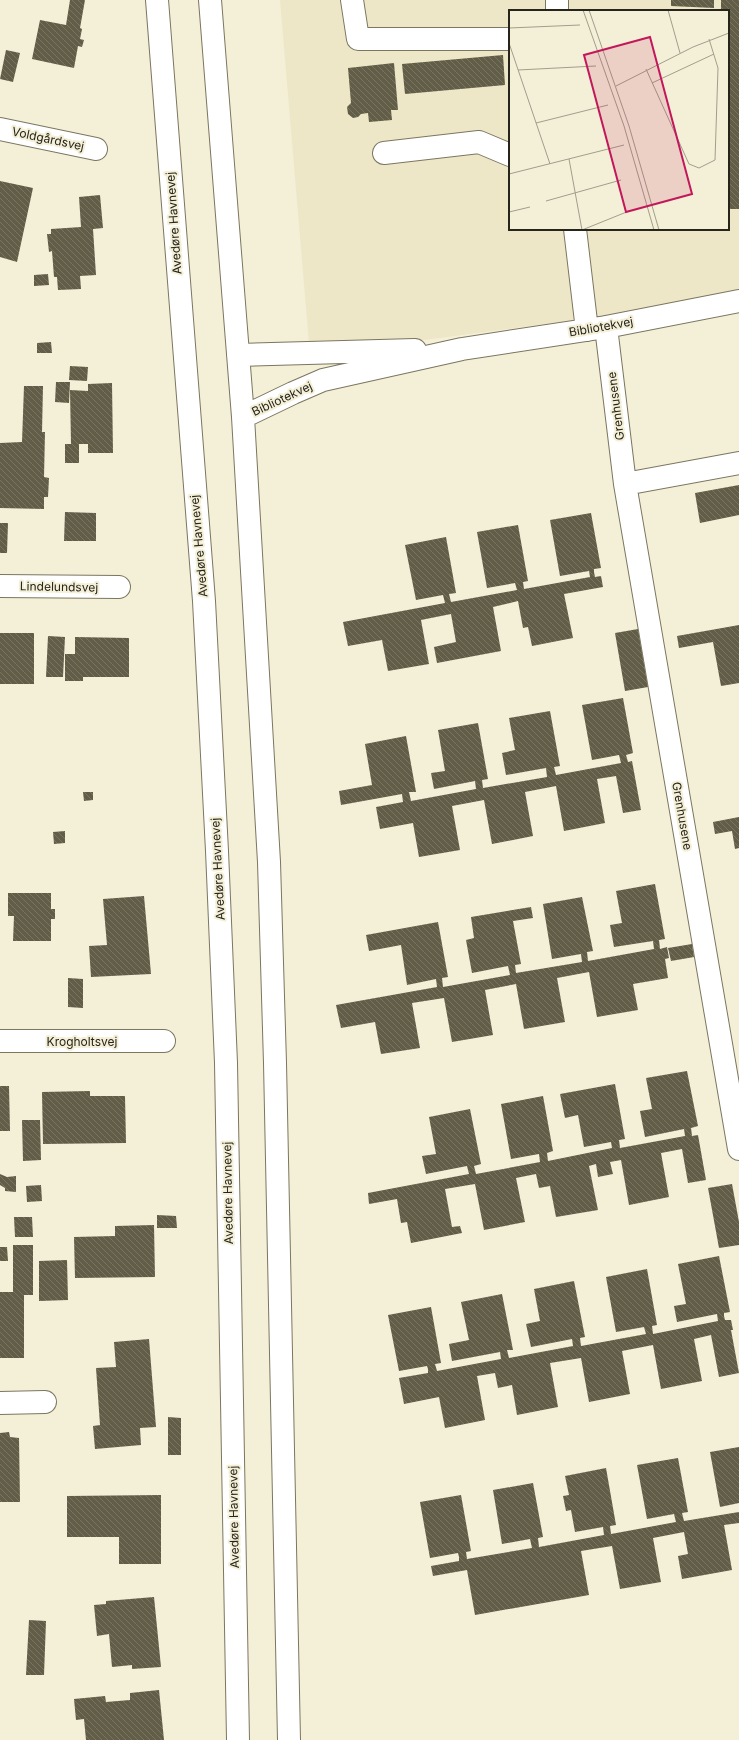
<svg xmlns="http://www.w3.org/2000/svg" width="739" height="1740" font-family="Inter,sans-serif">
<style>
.built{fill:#ede7c7;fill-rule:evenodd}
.building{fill:url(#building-back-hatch)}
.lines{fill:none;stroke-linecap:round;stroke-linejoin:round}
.minor-casing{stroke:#7b7660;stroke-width:24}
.minor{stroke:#fff;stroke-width:22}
.labels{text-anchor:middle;stroke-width:4;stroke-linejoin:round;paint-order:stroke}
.street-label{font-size:12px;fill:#26241b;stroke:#f4efd7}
.inset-road{fill:none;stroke:#a29e8c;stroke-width:1}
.view{fill:#c2185b;fill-opacity:0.15;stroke:#c2185b;stroke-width:2}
.inset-edge{fill:none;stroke:#26241b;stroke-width:2}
</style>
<defs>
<pattern id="building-back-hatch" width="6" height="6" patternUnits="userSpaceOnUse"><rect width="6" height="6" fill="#615d47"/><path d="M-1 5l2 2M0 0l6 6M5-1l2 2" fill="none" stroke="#787564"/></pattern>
</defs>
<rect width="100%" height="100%" fill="#f4efd7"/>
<path class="built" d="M 280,0 L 739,0 L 739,290 L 591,318 L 310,355 ZM 510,11 L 728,11 L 728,229 L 510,229 Z"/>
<path class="building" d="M 70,0 L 85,0 L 80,28 L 82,29 L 80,39 L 84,40 L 82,47 L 78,46 L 74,68 L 32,59 L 40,20 L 66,25 Z
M 671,0 L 714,0 L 714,8 L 671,6 Z
M 721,0 L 739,0 L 739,209 L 728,209 L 728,11 L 721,11 Z
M 6,50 L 20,53 L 13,82 L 0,79 Z
M 503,55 L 505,85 L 405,94 L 402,64 Z
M 394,63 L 398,110 L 391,110 L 392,120 L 369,122 L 368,113 L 361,114 L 358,117 L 353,118 L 348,114 L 347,107 L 351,103 L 348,68 Z
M 0,181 L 33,188 L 17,262 L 0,257 Z
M 100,195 L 103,228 L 93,229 L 96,275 L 80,276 L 81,289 L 58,290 L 57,277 L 54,277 L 52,251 L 49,252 L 47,234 L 51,234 L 51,229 L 81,227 L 79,197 Z
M 48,274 L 49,285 L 34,286 L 34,275 Z
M 51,342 L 52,353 L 37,353 L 37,343 Z
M 70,366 L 88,367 L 87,381 L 69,380 Z
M 56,382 L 70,382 L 69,403 L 55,402 Z
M 112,383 L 113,453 L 88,453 L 88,444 L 79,444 L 79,463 L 65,463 L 65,444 L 71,444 L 70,390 L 88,391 L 88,384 Z
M 24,386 L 43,386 L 42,432 L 45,432 L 44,477 L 49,478 L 48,497 L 44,497 L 44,509 L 0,508 L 0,443 L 22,442 Z
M 739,485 L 739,515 L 700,523 L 695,493 Z
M 65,512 L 96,513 L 96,541 L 64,541 Z
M 591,513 L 601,568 L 594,569 L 594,572 L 595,577 L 601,576 L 603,587 L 564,594 L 573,638 L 532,646 L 528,627 L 523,628 L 518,601 L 493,607 L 501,651 L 437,663 L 434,647 L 456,642 L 451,614 L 421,620 L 429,664 L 388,671 L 382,640 L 348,646 L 343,622 L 445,603 L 443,595 L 416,600 L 405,545 L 446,537 L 456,593 L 449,594 L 451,602 L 517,590 L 515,583 L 487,588 L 477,532 L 518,525 L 528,581 L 523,582 L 524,589 L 590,577 L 589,571 L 560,576 L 550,520 Z
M 0,523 L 8,523 L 7,553 L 0,553 Z
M 739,625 L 739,683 L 721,686 L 713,642 L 679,648 L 677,636 Z
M 638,629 L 648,687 L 625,691 L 615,633 Z
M 0,633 L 34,633 L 34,684 L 0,684 Z
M 48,636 L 65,637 L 63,677 L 46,677 Z
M 75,637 L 129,638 L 129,677 L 83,677 L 83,681 L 65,681 L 65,654 L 75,654 Z
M 623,698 L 633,753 L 626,755 L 628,762 L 632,761 L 641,810 L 623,813 L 616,776 L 597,779 L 605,823 L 564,831 L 556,786 L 525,792 L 533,836 L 492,844 L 484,800 L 452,806 L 460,850 L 419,857 L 413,823 L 380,829 L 376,807 L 403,802 L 402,794 L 341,805 L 339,791 L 372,785 L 365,744 L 406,736 L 416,792 L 409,792 L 411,801 L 476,789 L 475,781 L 434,789 L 431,773 L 445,771 L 438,730 L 478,723 L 488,779 L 482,780 L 483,788 L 547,777 L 546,768 L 506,775 L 502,753 L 515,750 L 509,718 L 550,711 L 560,766 L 554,767 L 556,775 L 621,763 L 619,755 L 592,760 L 582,705 Z
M 83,792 L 93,792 L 93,800 L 84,801 Z
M 739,817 L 739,848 L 735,849 L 732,831 L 715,834 L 713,822 Z
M 65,831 L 65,843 L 54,844 L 53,832 Z
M 655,884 L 665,939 L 659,940 L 660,949 L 667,947 L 669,958 L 665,959 L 668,978 L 633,984 L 638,1010 L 597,1017 L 589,972 L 557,978 L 565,1022 L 524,1029 L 516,984 L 485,990 L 493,1035 L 452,1042 L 444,998 L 412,1003 L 420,1048 L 381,1054 L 375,1022 L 341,1028 L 336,1005 L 437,987 L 436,979 L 407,985 L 401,945 L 369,951 L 366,935 L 438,922 L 448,977 L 442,978 L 443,987 L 510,975 L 508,966 L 472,973 L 466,940 L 474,938 L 471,917 L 531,907 L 533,918 L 513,921 L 521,964 L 515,965 L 516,973 L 582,962 L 581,954 L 552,959 L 543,904 L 582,897 L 593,951 L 587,952 L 588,961 L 654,949 L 653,941 L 614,947 L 610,925 L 622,923 L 616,891 Z
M 8,893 L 51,893 L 51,909 L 55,909 L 55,919 L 51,919 L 51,941 L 13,941 L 14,916 L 8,916 Z
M 144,896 L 151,974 L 91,977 L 89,946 L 107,945 L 103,899 Z
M 692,944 L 694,957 L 671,961 L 668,948 Z
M 68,978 L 83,979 L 83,1008 L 68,1007 Z
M 687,1071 L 698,1126 L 691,1128 L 692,1136 L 698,1135 L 706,1180 L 688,1183 L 682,1149 L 661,1153 L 669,1197 L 629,1205 L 621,1160 L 610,1162 L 613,1174 L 598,1177 L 596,1164 L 589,1166 L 598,1210 L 556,1217 L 550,1186 L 539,1188 L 536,1174 L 516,1178 L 525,1222 L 484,1230 L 475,1184 L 445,1189 L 452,1227 L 460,1226 L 462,1233 L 411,1243 L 407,1222 L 401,1223 L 397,1199 L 369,1204 L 368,1193 L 469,1174 L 467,1166 L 426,1174 L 422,1156 L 436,1154 L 429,1117 L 470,1109 L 481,1164 L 474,1166 L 476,1174 L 540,1162 L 539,1154 L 511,1159 L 501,1104 L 543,1096 L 553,1151 L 547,1153 L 548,1161 L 612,1148 L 611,1142 L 584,1147 L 578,1115 L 565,1118 L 560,1094 L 615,1084 L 625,1139 L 619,1140 L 620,1148 L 685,1136 L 684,1129 L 645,1137 L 640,1111 L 652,1109 L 646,1078 Z
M 0,1086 L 9,1086 L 10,1131 L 0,1131 Z
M 90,1091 L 90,1096 L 125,1096 L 126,1143 L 43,1144 L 42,1092 Z
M 22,1120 L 40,1120 L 41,1160 L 23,1161 Z
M 0,1174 L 7,1177 L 16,1176 L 16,1192 L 5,1191 L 5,1188 L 0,1185 Z
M 732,1184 L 739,1222 L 739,1245 L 719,1248 L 708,1188 Z
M 41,1185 L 42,1201 L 27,1202 L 26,1186 Z
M 157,1215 L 176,1216 L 177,1228 L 157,1228 Z
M 14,1217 L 32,1217 L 33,1237 L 15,1237 Z
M 154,1225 L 155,1277 L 75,1278 L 74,1237 L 115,1236 L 115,1226 Z
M 13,1245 L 33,1245 L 33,1295 L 24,1295 L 24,1358 L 0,1358 L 0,1292 L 13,1292 Z
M 0,1247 L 7,1247 L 8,1261 L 0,1261 Z
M 719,1256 L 730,1312 L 724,1313 L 724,1316 L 725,1320 L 731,1320 L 733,1330 L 731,1330 L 739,1373 L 719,1377 L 711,1335 L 694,1339 L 702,1381 L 661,1389 L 653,1345 L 622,1351 L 630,1394 L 589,1402 L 581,1358 L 550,1363 L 558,1407 L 517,1415 L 512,1385 L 498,1388 L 495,1373 L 477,1376 L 485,1420 L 445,1428 L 439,1397 L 404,1404 L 399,1378 L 428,1373 L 428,1369 L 427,1366 L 399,1371 L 388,1315 L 431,1307 L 441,1363 L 435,1364 L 437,1371 L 501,1359 L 500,1352 L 452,1361 L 449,1344 L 469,1340 L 461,1302 L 502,1294 L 513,1350 L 507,1350 L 509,1358 L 573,1346 L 572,1339 L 531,1347 L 526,1324 L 540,1321 L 534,1289 L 574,1281 L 585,1337 L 580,1338 L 581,1346 L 646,1334 L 644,1327 L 616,1332 L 606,1277 L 647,1269 L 657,1325 L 652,1326 L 653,1334 L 718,1321 L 717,1314 L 677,1322 L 674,1306 L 686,1304 L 678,1264 Z
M 67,1260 L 68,1300 L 39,1301 L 39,1261 Z
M 149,1339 L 156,1427 L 140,1428 L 141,1445 L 95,1449 L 93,1426 L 100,1425 L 96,1368 L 116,1367 L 114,1342 Z
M 168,1417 L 181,1418 L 181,1455 L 168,1455 Z
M 9,1432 L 10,1437 L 19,1438 L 20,1502 L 0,1502 L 0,1433 Z
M 739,1447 L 739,1503 L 720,1507 L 710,1452 Z
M 678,1458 L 688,1512 L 682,1513 L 684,1521 L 739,1512 L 739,1523 L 724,1525 L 732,1570 L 682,1579 L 678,1556 L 688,1554 L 684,1532 L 653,1538 L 661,1582 L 620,1589 L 612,1546 L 581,1551 L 589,1595 L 475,1615 L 467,1570 L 433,1576 L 431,1566 L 459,1561 L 459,1557 L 458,1553 L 430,1558 L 420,1502 L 461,1495 L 471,1551 L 466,1552 L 467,1559 L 532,1548 L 530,1539 L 502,1544 L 493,1490 L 533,1483 L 543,1537 L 538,1538 L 539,1547 L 604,1535 L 603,1527 L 575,1532 L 571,1510 L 566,1511 L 563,1496 L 569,1495 L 565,1476 L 606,1468 L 616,1525 L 610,1526 L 611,1534 L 676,1522 L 674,1514 L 647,1519 L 637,1465 Z
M 161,1495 L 161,1564 L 119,1564 L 119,1537 L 67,1537 L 67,1496 Z
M 154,1597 L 161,1667 L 132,1669 L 132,1665 L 112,1667 L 109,1634 L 97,1636 L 94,1605 L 106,1604 L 106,1601 Z
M 29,1620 L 46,1621 L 44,1675 L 26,1675 Z
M 159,1690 L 164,1740 L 86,1740 L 84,1719 L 76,1720 L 74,1699 L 105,1696 L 106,1702 L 130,1700 L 130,1693 Z"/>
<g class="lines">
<defs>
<path id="minor" d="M 157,0 L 204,601 L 217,851 L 226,1063 L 238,1740
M 210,0 L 243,417 L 269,862 L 275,1063 L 289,1740
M 352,0 L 358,39 L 510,39
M 557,0 L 557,11
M 0,129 L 96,149
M 384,153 L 479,142 L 510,155
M 575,229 L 587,330
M 606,327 L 625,484 L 739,1149
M 238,355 L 415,350
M 243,417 L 293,393 L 323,380 L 462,349 L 606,327 L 739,301
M 625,484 L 739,463
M 0,586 L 119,587
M 0,1041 L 164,1041
M 0,1403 L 45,1402"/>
</defs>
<use href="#minor" class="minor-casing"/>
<use href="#minor" class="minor"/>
</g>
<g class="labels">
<g class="street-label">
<text transform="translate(48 139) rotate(12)" y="4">Voldgårdsvej</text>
<text transform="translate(174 223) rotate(-94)" y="4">Avedøre Havnevej</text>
<text transform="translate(601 327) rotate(-10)" y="4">Bibliotekvej</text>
<text transform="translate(282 399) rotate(-25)" y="4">Bibliotekvej</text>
<text transform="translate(616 406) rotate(-97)" y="4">Grenhusene</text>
<text transform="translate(199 546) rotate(-95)" y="4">Avedøre Havnevej</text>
<text transform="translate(59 587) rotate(1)" y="4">Lindelundsvej</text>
<text transform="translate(682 816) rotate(80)" y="4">Grenhusene</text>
<text transform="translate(218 869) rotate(-93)" y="4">Avedøre Havnevej</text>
<text x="82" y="1046">Krogholtsvej</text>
<text transform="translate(228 1193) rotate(-91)" y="4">Avedøre Havnevej</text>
<text transform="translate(234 1517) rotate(-91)" y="4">Avedøre Havnevej</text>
</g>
</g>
<g transform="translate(509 10)">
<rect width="220" height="220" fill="#f4efd7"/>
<path class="inset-road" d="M 74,0 L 115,116 L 145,220M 80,0 L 120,116 L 150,220M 159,0 L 171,43M 0,18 L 71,15M 0,33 L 41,154M 137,59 L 180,154 L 190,158 L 206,150 L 209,58 L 200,29M 9,60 L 87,56M 143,73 L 205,44M 107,76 L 184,37 L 220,23M 27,113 L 99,95M 60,149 L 73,220M 0,164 L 115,135M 37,191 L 112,170M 0,202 L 21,197M 73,220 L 120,201"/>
<path class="view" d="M 141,27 L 183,184 L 117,202 L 75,45 Z"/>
<rect width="220" height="220" class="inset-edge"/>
</g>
</svg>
